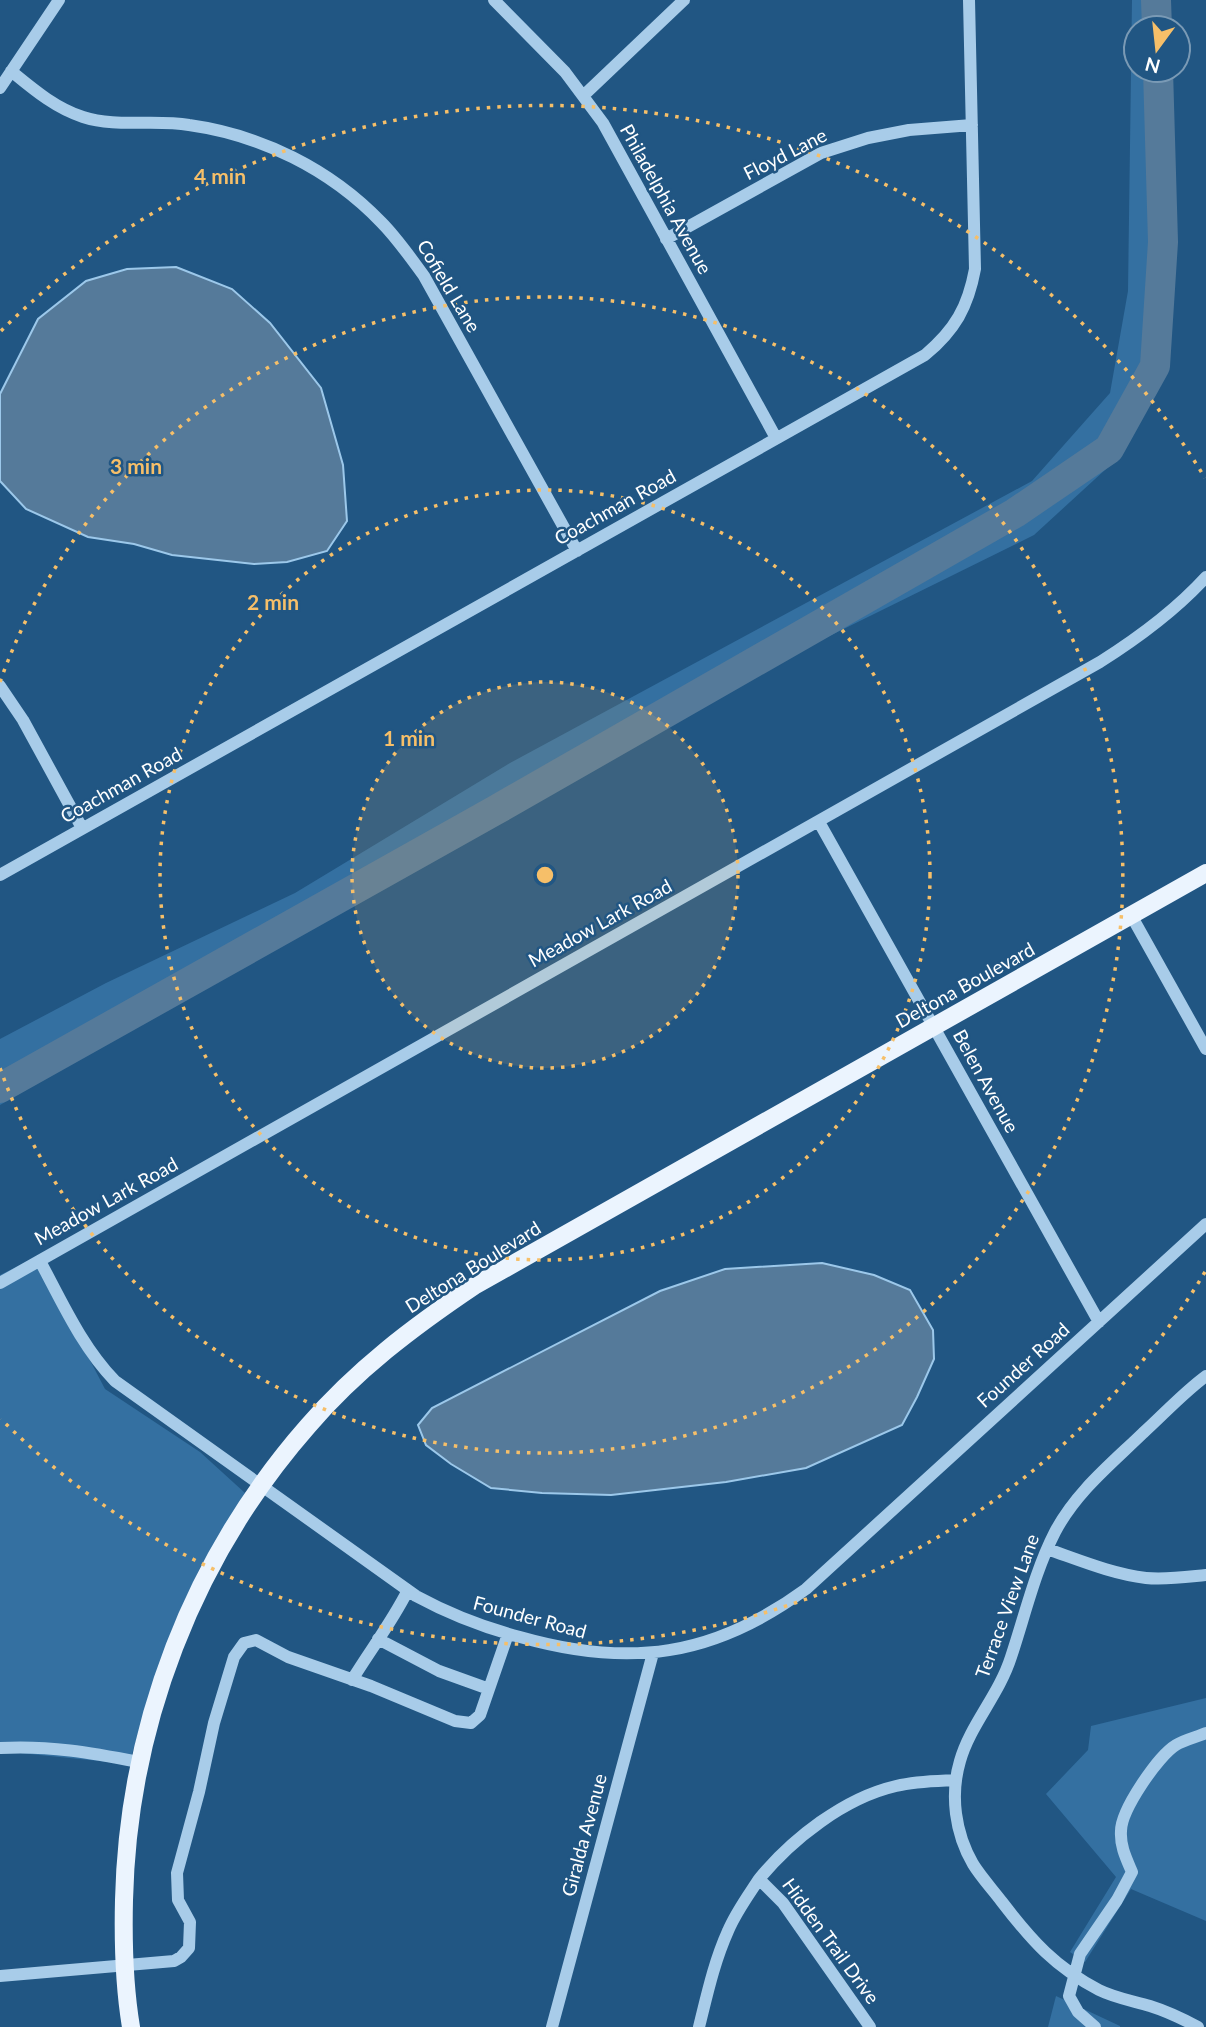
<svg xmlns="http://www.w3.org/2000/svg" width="1206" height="2027" font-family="Lato,sans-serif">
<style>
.green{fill:#3470a1}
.water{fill:#557a9a;stroke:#9cc8ea;stroke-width:2}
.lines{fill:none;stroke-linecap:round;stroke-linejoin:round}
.river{stroke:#557a9a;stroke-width:30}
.minor{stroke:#a8cce9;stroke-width:12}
.major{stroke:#ebf4fe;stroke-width:18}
.ring{fill:none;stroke:#f6bf69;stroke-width:3.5;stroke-dasharray:3.5 7}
.labels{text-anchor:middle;stroke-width:5;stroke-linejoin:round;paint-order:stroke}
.street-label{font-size:19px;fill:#fff;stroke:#215683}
.centre{fill:#f6bf69;stroke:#215683;stroke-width:3.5}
.ring-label{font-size:21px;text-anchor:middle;font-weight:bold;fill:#f6bf69;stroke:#215683;stroke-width:5;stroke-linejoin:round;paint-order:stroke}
</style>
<rect width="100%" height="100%" fill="#215683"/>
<path class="green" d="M 1132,0 L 1167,0 L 1167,28 L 1136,28 L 1136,70 L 1167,70 L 1167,231 L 1158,391 L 1106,469 L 1034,535 L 663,718 L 0,1105 L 0,1039 L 106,983 L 295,893 L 510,763 L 1032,481 L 1110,393 L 1128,291 Z
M 36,1257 L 105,1389 L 200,1452 L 245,1493 L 200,1568 L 175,1622 L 156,1673 L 129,1764 L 0,1751 L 0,1275 Z
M 1206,1698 L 1206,1921 L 1131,1889 L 1085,1962 L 1070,1952 L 1116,1877 L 1046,1794 L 1088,1750 L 1091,1726 Z
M 1056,1996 L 1120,2026 L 1120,2027 L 1048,2027 Z"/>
<path class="water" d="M 176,267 L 232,289 L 270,323 L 321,388 L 343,465 L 347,521 L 327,551 L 287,562 L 254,564 L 172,555 L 134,544 L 88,537 L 26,509 L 0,481 L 0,394 L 38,319 L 86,281 L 127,269 Z
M 822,1263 L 874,1275 L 910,1290 L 933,1330 L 934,1359 L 917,1397 L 902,1425 L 806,1468 L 726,1482 L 611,1495 L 542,1493 L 491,1488 L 451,1464 L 426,1445 L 418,1425 L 432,1408 L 660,1291 L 725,1269 Z"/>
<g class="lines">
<path class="river" d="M 1156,0 L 1157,28
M 0,1088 L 494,811 L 1015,513 L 1109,449 L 1155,366 L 1163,242 L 1158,70"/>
<path class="minor" d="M 494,0 L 565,72 L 603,123 L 776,438
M 11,71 C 33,89 55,108 83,117 C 116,128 154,119 189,125 C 261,135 330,169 381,222 C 397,238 410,257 424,276 L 577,551
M 0,88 L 59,0
M 583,96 L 684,0
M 666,239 L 821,153 L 868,138 L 909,130 L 972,125
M 0,686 L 23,720 L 82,828
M 819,822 L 1099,1322
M 0,875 L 925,355 C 955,330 968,307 975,269 L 969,0
M 1131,915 L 1206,1049
M 40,1261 C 62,1302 82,1347 115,1381 L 416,1596 C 451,1615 482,1627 520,1637 C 629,1668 713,1657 806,1589 L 1206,1224
M 0,1283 L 1100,662 C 1138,638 1175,611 1206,577
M 1047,1549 C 1079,1560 1112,1574 1146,1578 C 1166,1580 1186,1577 1206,1575
M 378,1639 L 439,1671 L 489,1689
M 352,1680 C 371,1649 392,1622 408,1590
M 0,1748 C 48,1745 92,1753 139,1762
M 759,1879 C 792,1839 844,1798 896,1786 C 916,1781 936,1781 956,1780
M 0,1976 L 174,1961 L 181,1957 L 189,1948 L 190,1922 L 178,1900 L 177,1873 L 199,1792 L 214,1723 L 234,1657 L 244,1643 L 256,1640 L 288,1657 L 371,1686 L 455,1721 L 471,1723 L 480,1715 L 508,1634
M 552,2027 L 653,1653
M 699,2027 C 707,1995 714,1962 728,1931 C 736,1912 748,1896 759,1879 L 783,1903 L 870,2027
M 1095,2027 L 1078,2012 L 1069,1996 L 1080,1954 L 1117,1900 L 1132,1872 C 1126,1858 1120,1846 1121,1831 C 1121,1810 1158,1756 1176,1745 C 1184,1740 1197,1737 1206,1733
M 1198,2027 C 1183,2019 1166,2011 1150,2006 C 1133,2001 1115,1998 1099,1990 C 1055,1967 1032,1941 1002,1902 C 993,1890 981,1877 973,1864 C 955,1833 950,1795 960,1761 C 970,1725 999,1695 1011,1657 C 1025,1615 1035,1571 1055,1532 C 1076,1492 1111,1464 1143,1433 C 1164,1414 1183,1393 1206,1376"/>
<path class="major" d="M 131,2027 C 124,1985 123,1942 124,1900 C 128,1726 193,1557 308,1426 C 356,1370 413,1327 474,1286 L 1206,873"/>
</g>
<circle cx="545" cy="875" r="193" fill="#f6bf69" fill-opacity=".12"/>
<g class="ring">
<circle cx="545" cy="875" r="193"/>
<circle cx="545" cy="875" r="385"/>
<path d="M0 682A578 578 0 1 1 0 1068"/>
<path d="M1205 1272A770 770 0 0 1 1 1419M1 331A770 770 0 0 1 1205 478"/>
</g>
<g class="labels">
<g class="street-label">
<text transform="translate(785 154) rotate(-27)" y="7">Floyd Lane</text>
<text transform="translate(666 199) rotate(61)" y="7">Philadelphia Avenue</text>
<text transform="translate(449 286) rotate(59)" y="7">Cofield Lane</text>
<text transform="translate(615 507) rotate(-29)" y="7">Coachman Road</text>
<text transform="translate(121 785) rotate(-29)" y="7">Coachman Road</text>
<text transform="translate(600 923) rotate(-29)" y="7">Meadow Lark Road</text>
<text transform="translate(965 985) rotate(-29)" y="7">Deltona Boulevard</text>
<text transform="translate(986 1081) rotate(61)" y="7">Belen Avenue</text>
<text transform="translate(106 1201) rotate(-29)" y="7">Meadow Lark Road</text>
<text transform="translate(473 1267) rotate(-32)" y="7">Deltona Boulevard</text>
<text transform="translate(1023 1365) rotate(-42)" y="7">Founder Road</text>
<text transform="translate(1007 1606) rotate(-70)" y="7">Terrace View Lane</text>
<text transform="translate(530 1617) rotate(15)" y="7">Founder Road</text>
<text transform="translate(584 1835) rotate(-75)" y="7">Giralda Avenue</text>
<text transform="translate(831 1941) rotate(54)" y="7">Hidden Trail Drive</text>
</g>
</g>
<circle cx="545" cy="875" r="10" class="centre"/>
<g class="ring-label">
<text x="220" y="184">4 min</text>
<text x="136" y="474">3 min</text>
<text x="273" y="610">2 min</text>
<text x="409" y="746">1 min</text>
</g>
<g transform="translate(1157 49) rotate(195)"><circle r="33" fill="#215683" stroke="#7a9ab5" stroke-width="2"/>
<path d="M0-5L12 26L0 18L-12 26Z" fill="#f6bf69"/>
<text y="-10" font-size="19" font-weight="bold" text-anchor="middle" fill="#ffffff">N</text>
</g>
</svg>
